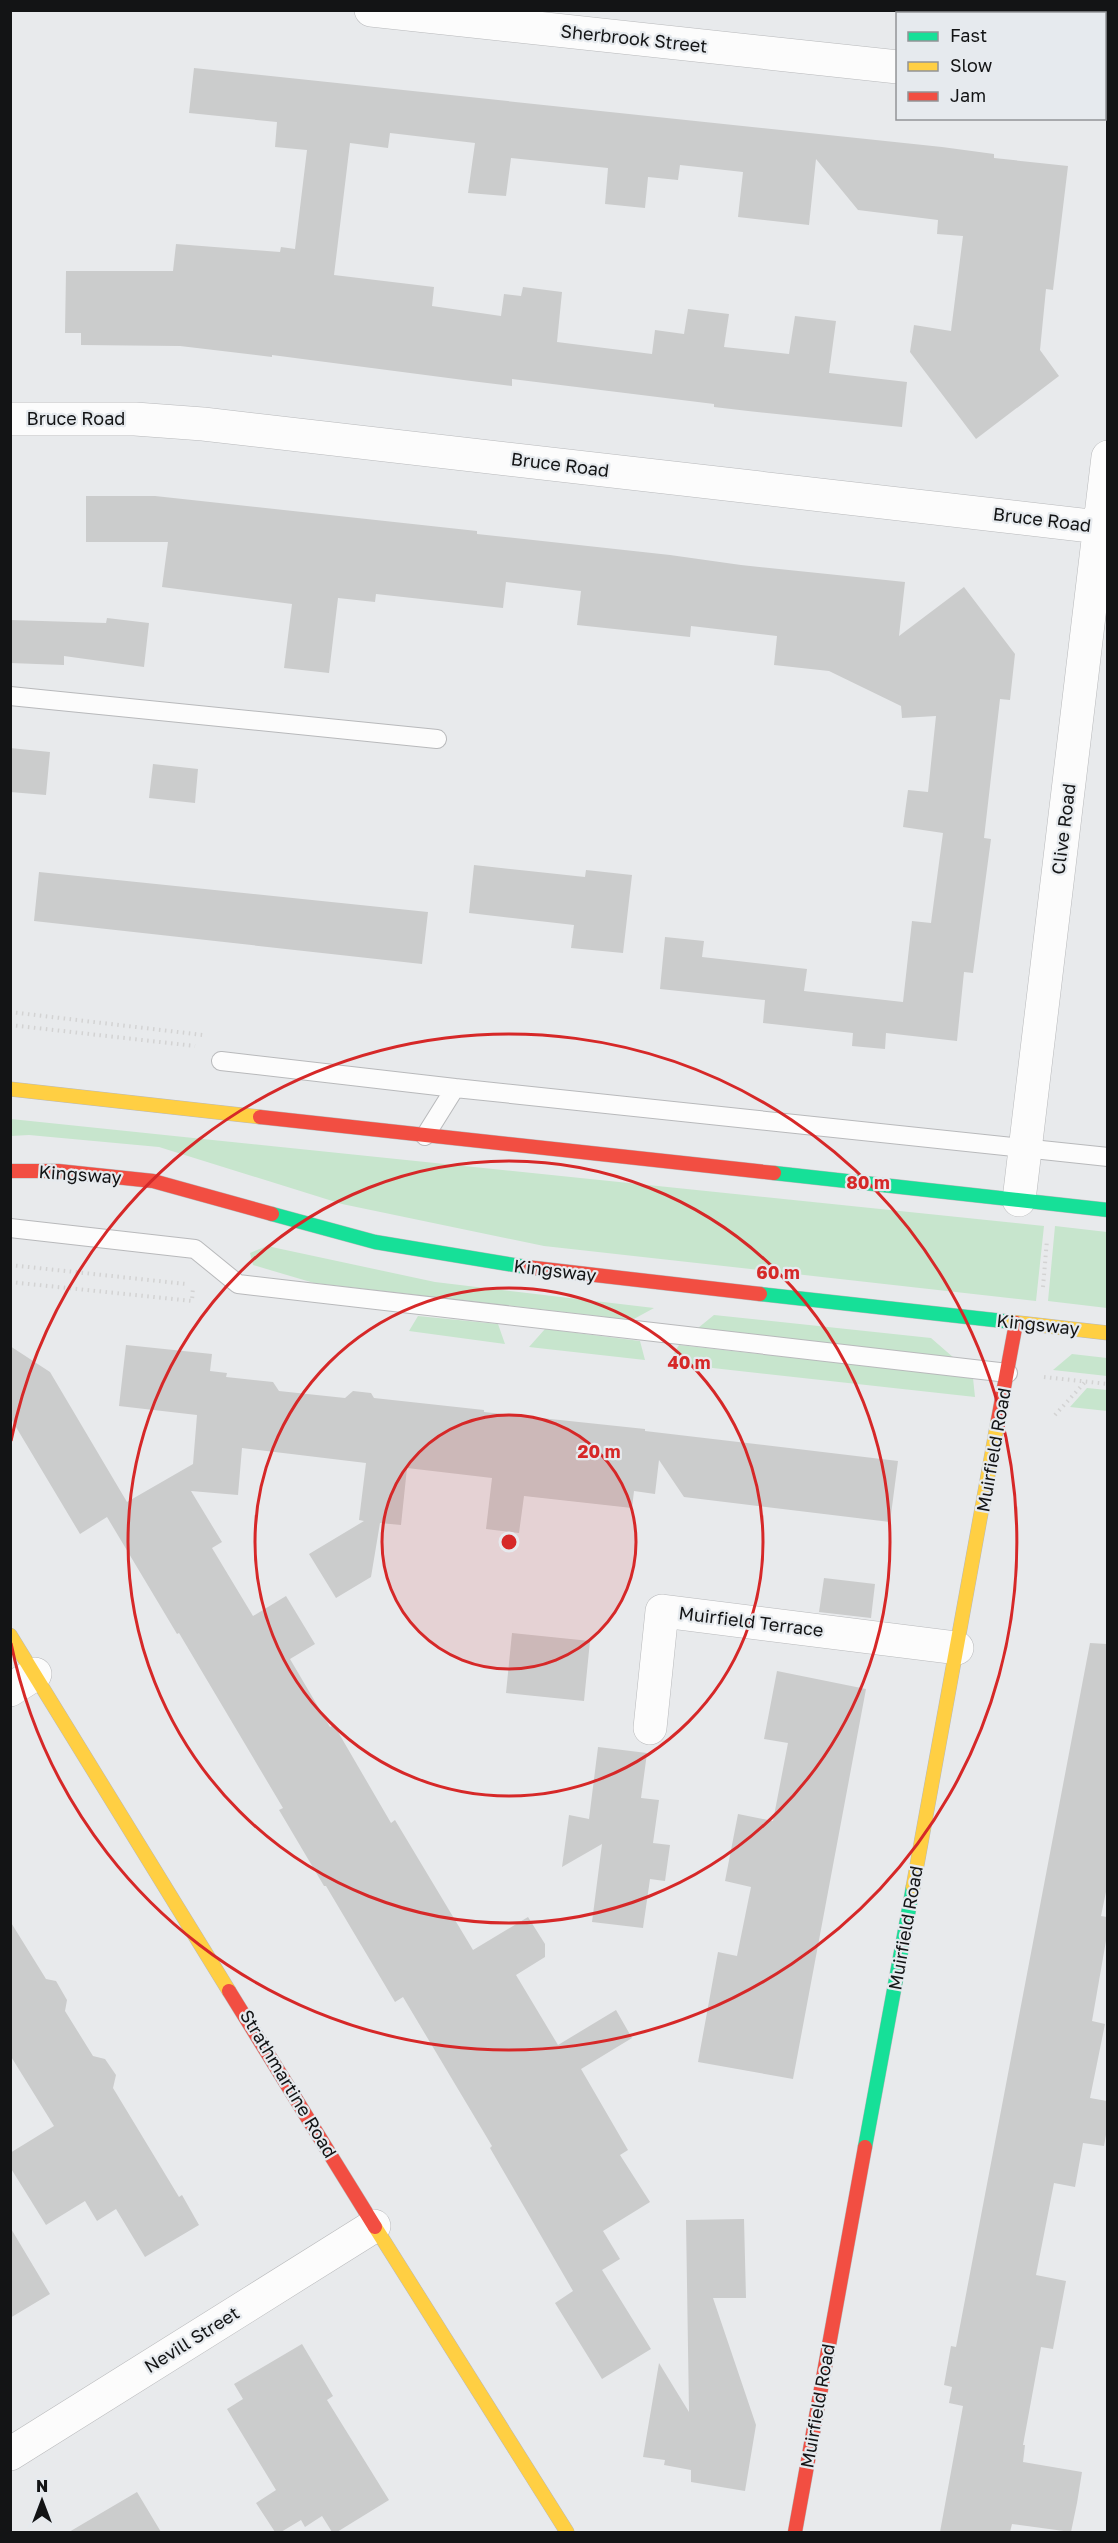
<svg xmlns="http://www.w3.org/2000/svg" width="1118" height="2543" font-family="'Golos Text',sans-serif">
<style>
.green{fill:#c7e5cd}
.building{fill:#cbcccc}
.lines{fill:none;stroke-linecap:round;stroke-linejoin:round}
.lane-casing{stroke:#b8b9bb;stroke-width:20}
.street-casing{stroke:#b8b9bb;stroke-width:34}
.fast-casing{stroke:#b8b9bb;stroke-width:15}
.slow-casing{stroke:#b8b9bb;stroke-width:15}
.jam-casing{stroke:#b8b9bb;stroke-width:15}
.path{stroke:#d3d3d3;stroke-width:4;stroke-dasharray:1.5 4.5;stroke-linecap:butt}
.lane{stroke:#fcfcfc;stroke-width:18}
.street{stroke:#fcfcfc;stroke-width:33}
.fast{stroke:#16e098;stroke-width:14}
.slow{stroke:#ffcf43;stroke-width:14}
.jam{stroke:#f24e42;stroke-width:14}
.ring{fill:none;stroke:#d62828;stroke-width:3}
.labels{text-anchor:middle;stroke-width:4.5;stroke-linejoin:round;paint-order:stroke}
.street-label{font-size:18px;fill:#131415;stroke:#e6eaee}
.centre{fill:#d62828;stroke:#e6eaee;stroke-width:3}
.ring-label{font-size:18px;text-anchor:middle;font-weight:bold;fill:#d62828;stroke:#e6eaee;stroke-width:4.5;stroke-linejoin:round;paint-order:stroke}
</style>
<rect width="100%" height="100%" fill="#e8eaec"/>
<path class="green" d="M 11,1119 L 1044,1226 L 1036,1301 L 544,1246 L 342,1204 L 159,1147 L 29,1135 L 11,1136 Z
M 1055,1226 L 1107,1232 L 1107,1308 L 1048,1301 Z
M 267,1246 L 435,1282 L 654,1308 L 632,1320 L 314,1283 L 253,1265 L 250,1253 Z
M 714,1315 L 931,1338 L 954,1358 L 698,1328 Z
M 418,1316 L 498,1324 L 505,1344 L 409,1331 Z
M 545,1329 L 640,1341 L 645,1360 L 529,1347 Z
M 679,1345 L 973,1378 L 975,1397 L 668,1363 Z
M 1072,1354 L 1107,1358 L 1107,1376 L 1053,1370 Z
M 1087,1388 L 1107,1390 L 1107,1411 L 1070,1407 Z"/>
<path class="building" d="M 194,68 L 942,147 L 994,154 L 994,158 L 1068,166 L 1053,290 L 1046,289 L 1040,350 L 1059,376 L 976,439 L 910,352 L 914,325 L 951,331 L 963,236 L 937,234 L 938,220 L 858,210 L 816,159 L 809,225 L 738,217 L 743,172 L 680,165 L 678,180 L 648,177 L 645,208 L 605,204 L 608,168 L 511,158 L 506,196 L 468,193 L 475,143 L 390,133 L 388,148 L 350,143 L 334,275 L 434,287 L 432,306 L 501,316 L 504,294 L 521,296 L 523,287 L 562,292 L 557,342 L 652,354 L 655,330 L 684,334 L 688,309 L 729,314 L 724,347 L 789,354 L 795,316 L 836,321 L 829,373 L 907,382 L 902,427 L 748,411 L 714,407 L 714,404 L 512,379 L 512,386 L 479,382 L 272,355 L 272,357 L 180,346 L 81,345 L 81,333 L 65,333 L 66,271 L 173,271 L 176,244 L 280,252 L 281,247 L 295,249 L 307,150 L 275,147 L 277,122 L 189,113 Z
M 86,496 L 155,496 L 477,531 L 477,534 L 670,555 L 741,565 L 905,582 L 899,636 L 964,587 L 1015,654 L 1010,700 L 1000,699 L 984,838 L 991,839 L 973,973 L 964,972 L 957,1041 L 886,1033 L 885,1049 L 852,1046 L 853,1033 L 763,1023 L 765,1000 L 660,989 L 665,937 L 704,941 L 702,957 L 807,969 L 804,991 L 903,1002 L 912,921 L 931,923 L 943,833 L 903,827 L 908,790 L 928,792 L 936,716 L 902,718 L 901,706 L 829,671 L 774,665 L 777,636 L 691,626 L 690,637 L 577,625 L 581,591 L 506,582 L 503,608 L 376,594 L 375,602 L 338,598 L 329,673 L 284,668 L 292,604 L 162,587 L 168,542 L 86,542 Z
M 107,618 L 149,623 L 144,667 L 64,656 L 64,665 L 10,663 L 10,620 L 106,623 Z
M 10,748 L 50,752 L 46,795 L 10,792 Z
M 153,764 L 198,769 L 195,803 L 149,798 Z
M 474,865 L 585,877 L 586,870 L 632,875 L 623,953 L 571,948 L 574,925 L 469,913 Z
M 39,872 L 428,912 L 422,964 L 34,921 Z
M 126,1345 L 212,1354 L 210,1371 L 227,1373 L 226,1377 L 273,1382 L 279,1391 L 345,1398 L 353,1391 L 371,1393 L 374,1398 L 484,1410 L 484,1412 L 645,1429 L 645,1431 L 898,1461 L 890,1522 L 684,1497 L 659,1460 L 655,1494 L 634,1491 L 632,1508 L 524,1496 L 519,1533 L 486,1529 L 492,1478 L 407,1468 L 401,1525 L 380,1523 L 371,1577 L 336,1598 L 309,1554 L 364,1521 L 359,1520 L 366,1463 L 242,1448 L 238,1495 L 191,1491 L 222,1542 L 212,1548 L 253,1616 L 286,1596 L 315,1644 L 290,1659 L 330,1727 L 334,1725 L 391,1823 L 395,1820 L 473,1950 L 528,1917 L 545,1944 L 545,1957 L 516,1975 L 558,2045 L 616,2010 L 632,2038 L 581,2069 L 628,2150 L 620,2155 L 650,2202 L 603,2231 L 620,2259 L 602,2270 L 651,2349 L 602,2379 L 555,2303 L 573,2291 L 490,2148 L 492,2146 L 403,1997 L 395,2002 L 326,1886 L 324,1886 L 279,1810 L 283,1808 L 179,1633 L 177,1634 L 107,1517 L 80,1534 L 10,1417 L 10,1346 L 50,1372 L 127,1502 L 193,1464 L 197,1415 L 119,1406 Z
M 824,1578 L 875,1584 L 871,1618 L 819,1612 Z
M 512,1633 L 590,1641 L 584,1701 L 506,1693 Z
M 1090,1643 L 1107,1644 L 1107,1887 L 1101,1916 L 1107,1917 L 1107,1935 L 1092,2021 L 1105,2024 L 1090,2098 L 1107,2101 L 1107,2129 L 1104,2146 L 1083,2143 L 1075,2187 L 1054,2183 L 1036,2275 L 1066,2281 L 1053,2349 L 1041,2347 L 1023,2445 L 1025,2445 L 1023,2462 L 1082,2472 L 1077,2503 L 1071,2532 L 1012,2524 L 1010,2532 L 940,2532 L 963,2406 L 949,2403 L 952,2387 L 944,2385 L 951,2346 L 956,2347 Z
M 777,1671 L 866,1689 L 793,2079 L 698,2062 L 718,1952 L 737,1956 L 751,1887 L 725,1881 L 738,1814 L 773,1821 L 788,1743 L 764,1739 Z
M 598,1747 L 647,1753 L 641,1798 L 659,1800 L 653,1843 L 670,1845 L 665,1881 L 650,1879 L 643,1928 L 592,1922 L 602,1844 L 562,1867 L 569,1815 L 589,1819 Z
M 10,1921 L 46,1979 L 56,1981 L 67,2000 L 65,2011 L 93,2056 L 105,2059 L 116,2075 L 113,2088 L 179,2197 L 182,2195 L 199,2225 L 145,2257 L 116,2209 L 97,2221 L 85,2201 L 46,2225 L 10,2167 L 10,2153 L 54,2126 L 10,2055 Z
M 744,2219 L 746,2298 L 713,2298 L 756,2425 L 745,2491 L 691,2482 L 691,2470 L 664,2465 L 665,2460 L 643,2457 L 659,2363 L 689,2412 L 686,2220 Z
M 10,2227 L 50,2294 L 10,2318 Z
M 302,2344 L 333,2396 L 327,2400 L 389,2500 L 337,2532 L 332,2532 L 322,2516 L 305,2527 L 301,2520 L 281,2532 L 275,2532 L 256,2503 L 276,2490 L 227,2409 L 243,2399 L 234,2384 Z
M 137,2492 L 161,2532 L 69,2532 Z"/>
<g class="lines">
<defs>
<path id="lane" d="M 10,696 L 437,739
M 221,1061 L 455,1088
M 425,1136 L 455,1088 L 1108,1157
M 10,1228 L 195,1249 L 238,1284 L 1008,1373"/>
<path id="street" d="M 371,10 L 898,67
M 1104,89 L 1108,90
M 10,419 L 135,419 L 203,424 L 1108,528
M 1019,1200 L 1108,457
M 10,1690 L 35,1674
M 650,1728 L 662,1611 L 957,1648
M 10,2454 L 374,2226"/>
<path id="fast" d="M 774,1173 L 1108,1210
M 272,1214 L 375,1242 L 526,1267
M 760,1294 L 1012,1322
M 865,2147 L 913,1887"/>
<path id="slow" d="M 10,1089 L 260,1117
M 1012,1322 L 1108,1333
M 10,1635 L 229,1991
M 913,1887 L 998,1420
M 375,2227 L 567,2532"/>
<path id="jam" d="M 260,1117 L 774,1173
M 10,1171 L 58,1171 L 153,1181 L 272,1214
M 526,1267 L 760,1294
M 998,1420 L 1016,1323
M 229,1991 L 375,2227
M 795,2532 L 865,2147"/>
</defs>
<use href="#lane" class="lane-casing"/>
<use href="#street" class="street-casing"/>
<use href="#fast" class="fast-casing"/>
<use href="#slow" class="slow-casing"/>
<use href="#jam" class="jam-casing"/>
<path class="path" d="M 10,1012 L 203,1035
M 10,1025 L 195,1046
M 10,1265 L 186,1284
M 10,1282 L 192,1301 L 193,1287
M 1043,1287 L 1047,1240
M 1044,1377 L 1108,1384
M 1055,1415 L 1086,1381"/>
<use href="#lane" class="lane"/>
<use href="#street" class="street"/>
<use href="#fast" class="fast"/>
<use href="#slow" class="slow"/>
<use href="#jam" class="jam"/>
</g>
<circle cx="509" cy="1542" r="127" fill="#d62828" fill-opacity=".12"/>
<g class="ring">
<circle cx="509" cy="1542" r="127"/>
<circle cx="509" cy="1542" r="254"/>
<circle cx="509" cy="1542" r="381"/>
<path d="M11 1441A508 508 0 1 1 11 1643"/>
</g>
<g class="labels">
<g class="street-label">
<text transform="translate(634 39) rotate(6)" y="6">Sherbrook Street</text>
<text x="76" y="425">Bruce Road</text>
<text transform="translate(560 465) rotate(7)" y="6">Bruce Road</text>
<text transform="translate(1042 520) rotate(7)" y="6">Bruce Road</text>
<text transform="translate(1064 829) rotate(-83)" y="6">Clive Road</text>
<text transform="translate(80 1175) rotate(4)" y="6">Kingsway</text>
<text transform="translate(555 1271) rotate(7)" y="6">Kingsway</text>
<text transform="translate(1038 1325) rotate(6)" y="6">Kingsway</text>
<text transform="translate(994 1450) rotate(-80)" y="6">Muirfield Road</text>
<text transform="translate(751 1622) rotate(7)" y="6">Muirfield Terrace</text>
<text transform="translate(906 1928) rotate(-80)" y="6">Muirfield Road</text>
<text transform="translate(288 2084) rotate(59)" y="6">Strathmartine Road</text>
<text transform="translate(192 2340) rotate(-32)" y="6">Nevill Street</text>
<text transform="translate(818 2406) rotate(-80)" y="6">Muirfield Road</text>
</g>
</g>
<circle cx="509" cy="1542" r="9" class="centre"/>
<g class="ring-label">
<text x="868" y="1189">80 m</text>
<text x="778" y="1279">60 m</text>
<text x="689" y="1369">40 m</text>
<text x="599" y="1458">20 m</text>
</g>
<rect width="1118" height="2543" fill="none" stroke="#131415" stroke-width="24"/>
<rect x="896" y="12" width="210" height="108" fill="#e6eaee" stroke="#929497" stroke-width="1.5"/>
<rect x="908" y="32" width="30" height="9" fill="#16e098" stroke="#929497" stroke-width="1.5"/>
<text x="950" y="42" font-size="18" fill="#131415">Fast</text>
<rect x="908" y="62" width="30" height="9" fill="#ffcf43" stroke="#929497" stroke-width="1.5"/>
<text x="950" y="72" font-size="18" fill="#131415">Slow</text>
<rect x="908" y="92" width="30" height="9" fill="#f24e42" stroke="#929497" stroke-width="1.5"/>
<text x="950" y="102" font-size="18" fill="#131415">Jam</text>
<g transform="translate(42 2501)" stroke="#e6eaee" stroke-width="4.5" paint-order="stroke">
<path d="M0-4.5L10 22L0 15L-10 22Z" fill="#131415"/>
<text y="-9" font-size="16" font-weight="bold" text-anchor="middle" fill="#131415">N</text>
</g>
</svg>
